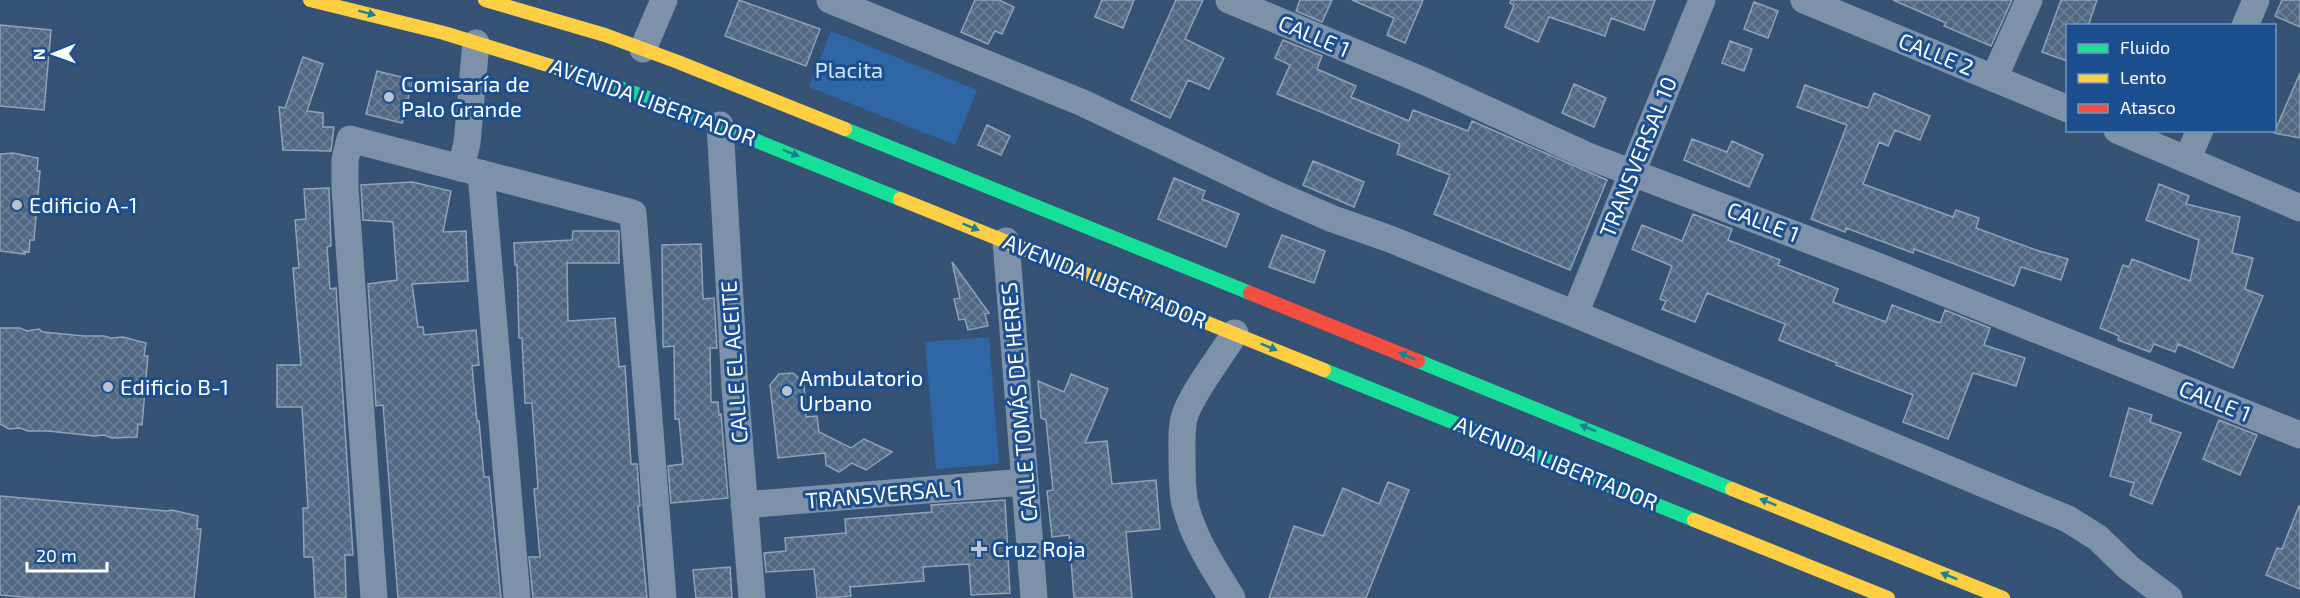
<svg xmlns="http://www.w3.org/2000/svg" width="2300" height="598" font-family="'Exo 2',sans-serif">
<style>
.green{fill:#2f66a5}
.building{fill:url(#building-cross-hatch);stroke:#92a2b6;stroke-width:1.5}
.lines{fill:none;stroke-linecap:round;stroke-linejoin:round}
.street{stroke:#7d92a8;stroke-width:27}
.fast{stroke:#16e098;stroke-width:14}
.slow{stroke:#ffcf43;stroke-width:14}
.jam{stroke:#f24e42;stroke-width:14}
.oneway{fill:#198292}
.poi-dot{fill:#b9c2ce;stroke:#1b4f8f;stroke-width:2}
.labels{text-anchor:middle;stroke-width:6;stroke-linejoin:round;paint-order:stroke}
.street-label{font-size:22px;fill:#fff;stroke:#1b4f8f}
.park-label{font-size:22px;fill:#cfe3fa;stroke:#1b4f8f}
.poi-label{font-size:22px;fill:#fff;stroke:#1b4f8f;text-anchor:start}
</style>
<defs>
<pattern id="building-cross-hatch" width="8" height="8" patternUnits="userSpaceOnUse" patternTransform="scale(1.5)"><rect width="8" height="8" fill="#526984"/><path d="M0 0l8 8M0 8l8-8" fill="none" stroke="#6c8096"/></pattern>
</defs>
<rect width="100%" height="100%" fill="#365274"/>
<path class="green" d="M 831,31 L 977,90 L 955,145 L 809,87 Z
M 989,337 L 999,464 L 936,469 L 925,342 Z"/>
<path class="building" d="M 739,0 L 820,29 L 806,66 L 725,36 Z
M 975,0 L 999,0 L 1014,7 L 1002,34 L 995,31 L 988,44 L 961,32 Z
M 1102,0 L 1134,0 L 1123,28 L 1095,17 Z
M 1176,0 L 1203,0 L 1185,39 L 1224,58 L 1209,89 L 1188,80 L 1170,118 L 1131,100 Z
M 1300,0 L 1332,0 L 1322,22 L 1296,11 Z
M 1352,0 L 1423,0 L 1405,43 L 1387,35 L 1394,18 Z
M 1511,0 L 1655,0 L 1644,30 L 1611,18 L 1605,36 L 1549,17 L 1538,42 L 1505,27 L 1514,5 L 1510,3 Z
M 1893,0 L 2012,0 L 1991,46 L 1944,26 L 1946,23 Z
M 2061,0 L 2097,0 L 2088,26 L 2067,26 L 2067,61 L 2042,52 Z
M 2282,0 L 2300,0 L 2300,27 L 2275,16 Z
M 1754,2 L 1778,11 L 1768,38 L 1744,29 Z
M 0,25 L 51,30 L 44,110 L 0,106 Z
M 1283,40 L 1322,56 L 1317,69 L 1356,86 L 1351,97 L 1409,121 L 1413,110 L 1468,131 L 1472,121 L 1607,180 L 1570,270 L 1434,214 L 1450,175 L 1397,154 L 1400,144 L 1277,94 L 1290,65 L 1275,58 Z
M 1730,41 L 1752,49 L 1744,71 L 1722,63 Z
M 303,57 L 323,64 L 307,111 L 323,113 L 323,127 L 334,127 L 331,151 L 283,150 L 279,107 L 285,108 Z
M 377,71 L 413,80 L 402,123 L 366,114 Z
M 2300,73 L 2300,138 L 2274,133 Z
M 1574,84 L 1606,98 L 1594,127 L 1562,113 Z
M 1805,85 L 1868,108 L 1874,93 L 1930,116 L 1920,140 L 1895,130 L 1888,146 L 1879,142 L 1863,184 L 1953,217 L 1956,210 L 1979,218 L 1976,228 L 2039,251 L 2068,259 L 2061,280 L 2021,267 L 2014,286 L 1914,249 L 1913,253 L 1846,228 L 1845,232 L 1811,219 L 1847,125 L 1797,107 Z
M 987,125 L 1010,136 L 1001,155 L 978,145 Z
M 1692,139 L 1727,152 L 1732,141 L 1763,155 L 1749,187 L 1684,160 Z
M 13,153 L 38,158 L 37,171 L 40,171 L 34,240 L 30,240 L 29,252 L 24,251 L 25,254 L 0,251 L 0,154 Z
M 1313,161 L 1364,182 L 1354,207 L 1303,185 Z
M 1174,178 L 1205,191 L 1202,199 L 1239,214 L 1226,247 L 1158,219 Z
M 412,182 L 451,191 L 443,232 L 466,231 L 468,281 L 412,284 L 418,327 L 423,327 L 424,335 L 476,330 L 479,365 L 472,366 L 477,421 L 479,421 L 484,477 L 489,477 L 501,598 L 398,598 L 383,405 L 376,406 L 368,284 L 397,280 L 393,222 L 363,220 L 361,185 Z
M 2159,184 L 2189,196 L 2186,204 L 2240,217 L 2232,253 L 2253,258 L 2245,289 L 2263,296 L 2233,368 L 2178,344 L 2175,352 L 2154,344 L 2150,352 L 2118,340 L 2119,336 L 2100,328 L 2123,265 L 2129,267 L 2132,259 L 2190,281 L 2199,240 L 2146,220 Z
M 329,188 L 331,246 L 327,247 L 330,289 L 336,288 L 353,555 L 345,555 L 346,598 L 315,598 L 313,557 L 304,557 L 303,508 L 308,508 L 302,407 L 277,407 L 277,365 L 301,365 L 293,268 L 299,268 L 295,220 L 306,219 L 304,189 Z
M 1693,214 L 1732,229 L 1728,240 L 1780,260 L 1778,265 L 1838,289 L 1833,302 L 1886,322 L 1892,305 L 1940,323 L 1945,310 L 1990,328 L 1984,345 L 2025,358 L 2016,386 L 1973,373 L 1948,439 L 1903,422 L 1913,395 L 1836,365 L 1837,363 L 1779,340 L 1785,324 L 1707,293 L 1695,322 L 1662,309 L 1666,301 L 1660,299 L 1672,266 L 1632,249 L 1642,225 L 1682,241 Z
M 573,231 L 619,231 L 619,263 L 567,263 L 568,321 L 615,318 L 619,367 L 625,366 L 631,464 L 637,464 L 640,506 L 638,506 L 647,598 L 533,598 L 529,557 L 540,557 L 534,489 L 538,488 L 532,403 L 525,403 L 522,338 L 519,338 L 517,265 L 515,265 L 514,243 L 572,240 Z
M 1282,235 L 1325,251 L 1314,283 L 1269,267 Z
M 701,244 L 703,299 L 714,298 L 717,348 L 710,348 L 711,402 L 718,402 L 719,415 L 721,414 L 728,498 L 671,503 L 668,466 L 683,464 L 679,419 L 675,419 L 674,346 L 663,347 L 662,245 Z
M 952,262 L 989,313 L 985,314 L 988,326 L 968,330 L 965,319 L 959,320 L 954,299 L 960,298 Z
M 0,328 L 20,328 L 27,331 L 39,329 L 43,332 L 84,336 L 104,336 L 111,338 L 123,337 L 146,343 L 144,356 L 148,356 L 142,425 L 138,424 L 137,437 L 112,438 L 104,435 L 95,436 L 48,431 L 28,431 L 20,428 L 9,429 L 0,424 Z
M 793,373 L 804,383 L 806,417 L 817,416 L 819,432 L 851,448 L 864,439 L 892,452 L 866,470 L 852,463 L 839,472 L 826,465 L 825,453 L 778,458 L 770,385 L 779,374 Z
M 1071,374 L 1108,389 L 1085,443 L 1107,441 L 1112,484 L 1156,480 L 1160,529 L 1126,532 L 1132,598 L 1074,598 L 1069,535 L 1052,537 L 1047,491 L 1053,490 L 1046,420 L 1041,418 L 1038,381 L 1064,392 Z
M 2129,408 L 2152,415 L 2150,422 L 2181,433 L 2152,504 L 2130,495 L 2134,483 L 2110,476 Z
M 2219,420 L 2257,435 L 2240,475 L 2203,459 Z
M 1388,482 L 1409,490 L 1366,598 L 1269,598 L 1294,526 L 1323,536 L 1343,488 L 1379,504 Z
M 0,496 L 167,511 L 172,510 L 198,516 L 197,529 L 201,529 L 194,598 L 33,598 L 0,595 Z
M 1005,500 L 1010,593 L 971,595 L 969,564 L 923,567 L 924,581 L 850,587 L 851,596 L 829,598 L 817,598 L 814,569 L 766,572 L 764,553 L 786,551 L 785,538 L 846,533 L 845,519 L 932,512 L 931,505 Z
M 2299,506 L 2300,506 L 2300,589 L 2266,575 L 2277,548 L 2282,549 Z
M 730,567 L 732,598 L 696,598 L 693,570 Z"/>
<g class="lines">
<path class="street" d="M 830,0 L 1083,103 L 1275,194 L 1333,219 L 1390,239 L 1575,314 L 2068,519 L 2098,538 L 2129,568 L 2169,598
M 1229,0 L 1426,82 L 1588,156 L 1885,269 L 2300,435
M 1804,0 L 2068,109
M 2245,26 L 2256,0
M 643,49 L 664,0
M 1994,78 L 2029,0
M 720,125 L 735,387 L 752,598
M 2117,130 L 2300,208
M 2187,160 L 2200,130
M 461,168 L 467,143 L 476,43
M 481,173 L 517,598
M 1006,241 L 1034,598
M 1575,314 L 1702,0
M 744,505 L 1025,482
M 374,598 L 345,188 L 345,160 L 350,139 L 633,213 L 663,598
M 1232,598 C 1213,567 1191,535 1184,499 C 1182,484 1182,468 1182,453 C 1182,439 1181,425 1186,412 C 1198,384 1219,359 1235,333"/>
<path class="fast" d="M 606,83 L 663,103 L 900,199
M 845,129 L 1250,293
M 1418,361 L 1732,489
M 1324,370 L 1694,520"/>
<path class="slow" d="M 310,0 L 444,33 L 606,83
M 485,0 L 605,35 L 678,62 L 845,129
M 900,199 L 1324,370
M 1732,489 L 2003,598
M 1694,520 L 1888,598"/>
<path class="jam" d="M 1250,293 L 1418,361"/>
</g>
<defs><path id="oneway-solid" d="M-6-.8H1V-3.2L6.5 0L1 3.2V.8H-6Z" transform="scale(1.5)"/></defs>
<g class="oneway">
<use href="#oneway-solid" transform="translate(367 13) rotate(15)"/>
<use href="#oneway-solid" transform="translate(791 153) rotate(22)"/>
<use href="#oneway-solid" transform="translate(971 227) rotate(22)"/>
<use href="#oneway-solid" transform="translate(1269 347) rotate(22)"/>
<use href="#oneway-solid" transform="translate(1407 356) rotate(-158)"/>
<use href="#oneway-solid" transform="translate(1588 428) rotate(-158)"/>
<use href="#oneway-solid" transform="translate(1768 502) rotate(-158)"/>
<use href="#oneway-solid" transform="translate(1949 576) rotate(-158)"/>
</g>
<g class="poi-dot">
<circle cx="389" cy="97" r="6"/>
<circle cx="17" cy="205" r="6"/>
<circle cx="108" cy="387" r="6"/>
<circle cx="787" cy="391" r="6"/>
<path d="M976 540h6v6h6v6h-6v6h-6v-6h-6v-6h6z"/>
</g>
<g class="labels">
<g class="street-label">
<text transform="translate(1314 36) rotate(23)" y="8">CALLE 1</text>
<text transform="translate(1936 54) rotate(22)" y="8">CALLE 2</text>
<text transform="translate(653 102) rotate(20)" y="8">AVENIDA LIBERTADOR</text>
<text transform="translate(1638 157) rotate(-68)" y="8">TRANSVERSAL 10</text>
<text transform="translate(1763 222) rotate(21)" y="8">CALLE 1</text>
<text transform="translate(1105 281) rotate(22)" y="8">AVENIDA LIBERTADOR</text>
<text transform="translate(734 362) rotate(-94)" y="8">CALLE EL ACEITE</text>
<text transform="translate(2215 401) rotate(22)" y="8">CALLE 1</text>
<text transform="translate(1019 402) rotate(-95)" y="8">CALLE TOMÁS DE HERES</text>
<text transform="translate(1556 463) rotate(22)" y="8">AVENIDA LIBERTADOR</text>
<text transform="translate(884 494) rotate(-5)" y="8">TRANSVERSAL 1</text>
</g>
<g class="park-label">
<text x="849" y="78">Placita</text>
</g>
<g class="poi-label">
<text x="401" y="92">Comisaría de<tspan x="401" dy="25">Palo Grande</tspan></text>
<text x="29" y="213">Edificio A-1</text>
<text x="799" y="386">Ambulatorio<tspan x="799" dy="25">Urbano</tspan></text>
<text x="120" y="395">Edificio B-1</text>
<text x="992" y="557">Cruz Roja</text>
</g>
</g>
<rect x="2066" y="24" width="210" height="108" fill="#1b4f8f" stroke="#7695bc" stroke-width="1.5"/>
<rect x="2078" y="44" width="30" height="9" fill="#16e098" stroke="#7695bc" stroke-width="1.5"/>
<text x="2120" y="54" font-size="18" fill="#ffffff">Fluido</text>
<rect x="2078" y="74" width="30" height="9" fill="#ffcf43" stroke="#7695bc" stroke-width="1.5"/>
<text x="2120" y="84" font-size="18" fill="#ffffff">Lento</text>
<rect x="2078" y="104" width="30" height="9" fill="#f24e42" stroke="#7695bc" stroke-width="1.5"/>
<text x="2120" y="114" font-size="18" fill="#ffffff">Atasco</text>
<g transform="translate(54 54) rotate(269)" stroke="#1b4f8f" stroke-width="4.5" paint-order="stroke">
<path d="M0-4.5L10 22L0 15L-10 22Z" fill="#ffffff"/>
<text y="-9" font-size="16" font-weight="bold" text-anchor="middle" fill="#ffffff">N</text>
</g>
<path d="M27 562v9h80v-9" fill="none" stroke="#ffffff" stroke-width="3"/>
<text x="36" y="562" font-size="18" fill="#ffffff" stroke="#1b4f8f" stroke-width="4.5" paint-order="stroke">20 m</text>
</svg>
